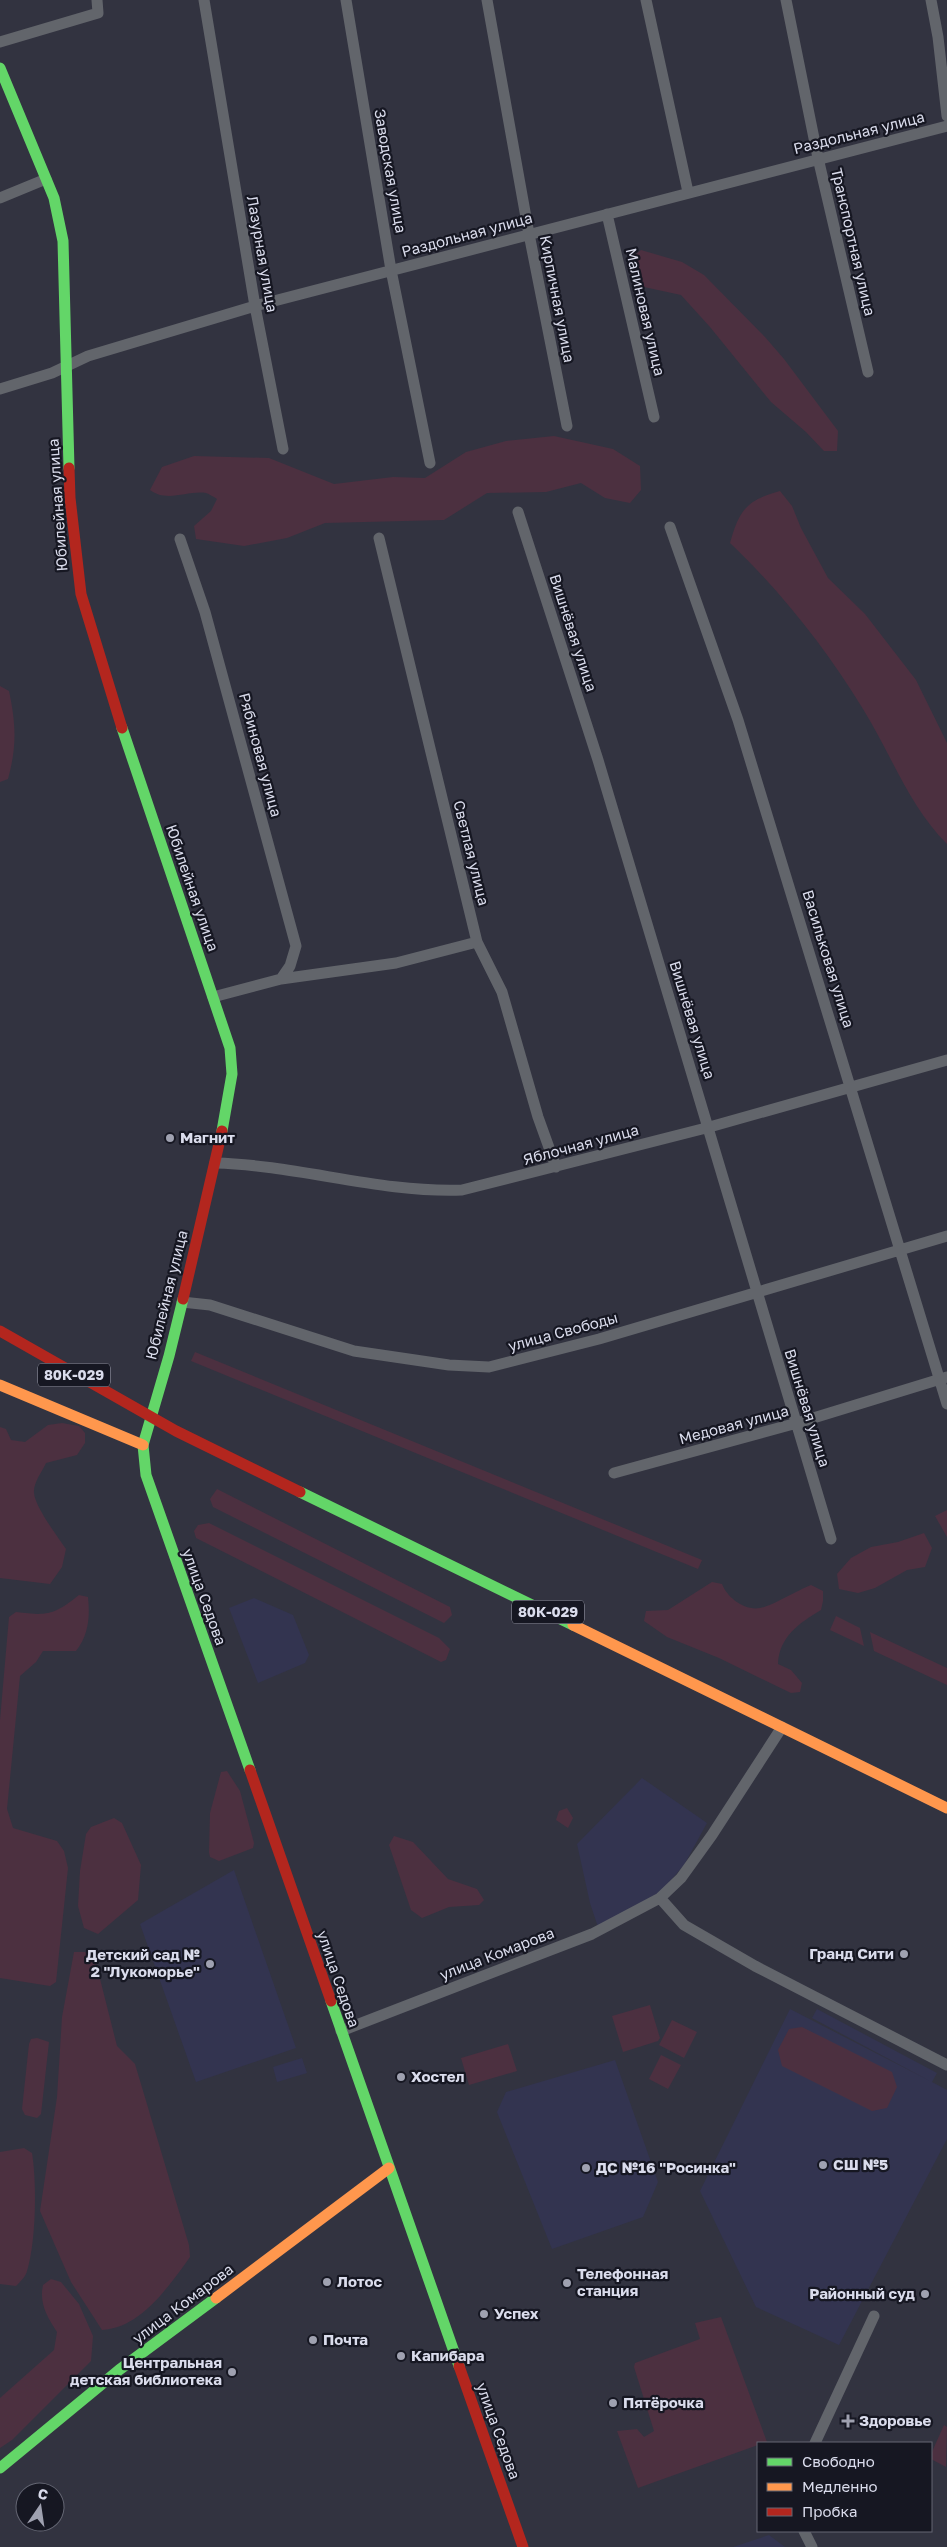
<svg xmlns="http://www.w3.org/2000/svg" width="947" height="2547" font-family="'Golos Text',sans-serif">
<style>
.built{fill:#333450}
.green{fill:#4c3040}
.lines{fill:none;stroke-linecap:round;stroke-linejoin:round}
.street{stroke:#62656b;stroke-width:11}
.fast{stroke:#63d668;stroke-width:11}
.slow{stroke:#ff974d;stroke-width:11}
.jam{stroke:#b3261e;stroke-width:11}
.poi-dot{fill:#9fa1b0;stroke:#161722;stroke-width:2}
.labels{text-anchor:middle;stroke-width:4.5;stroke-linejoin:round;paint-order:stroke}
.shield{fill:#161722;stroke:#9fa1af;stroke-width:1}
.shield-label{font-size:14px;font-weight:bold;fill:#dadcec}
.street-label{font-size:15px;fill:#dadcec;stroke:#161722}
.poi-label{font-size:15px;font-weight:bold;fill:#dadcec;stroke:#161722;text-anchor:start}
</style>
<rect width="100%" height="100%" fill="#323340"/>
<path class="built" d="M 254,1598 L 293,1615 L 309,1655 L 305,1663 L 258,1683 L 229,1608 Z
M 642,1778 L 707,1823 L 684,1865 L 653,1901 L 598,1927 L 590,1903 L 577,1844 Z
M 234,1870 L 296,2048 L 196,2082 L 140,1924 Z
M 790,2009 L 930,2081 L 812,2018 L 817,2009 L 937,2073 L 932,2082 L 947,2090 L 947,2139 L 839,2345 L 756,2307 L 700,2191 Z
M 302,2058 L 307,2073 L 277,2082 L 273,2067 Z
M 615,2060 L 658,2182 L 643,2217 L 552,2249 L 497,2112 L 506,2092 Z
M 769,2535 L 785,2547 L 733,2547 Z"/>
<path class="green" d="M 641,250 L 682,262 L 704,275 L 765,337 L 784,359 L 838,431 L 837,451 L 824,451 L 806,432 L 771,402 L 710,327 L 681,295 L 644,287 L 630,275 L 629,260 Z
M 554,436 L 613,449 L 640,466 L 641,490 L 630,503 L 605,498 L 581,483 L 546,492 L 487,493 L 444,520 L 325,523 L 287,538 L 244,546 L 196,539 L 194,526 L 211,511 L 217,499 C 214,497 209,494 206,493 C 188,490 167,503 150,490 L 162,467 L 194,456 L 269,458 L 334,484 L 393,477 L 425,478 L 466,452 L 506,441 Z
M 780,491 L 792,506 L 801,528 L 828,578 L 865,614 L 916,680 L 947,743 L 947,844 C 909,806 891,754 863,709 C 828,651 779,589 730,543 C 739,511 746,500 780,491 Z
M 0,686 L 9,691 C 16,724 17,746 8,779 L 0,782 Z
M 195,1352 L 702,1560 L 698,1569 L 191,1361 Z
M 62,1423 L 79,1426 L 85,1433 L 85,1443 L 77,1455 L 46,1463 C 42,1472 33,1483 34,1493 C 35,1507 58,1537 66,1549 L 62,1567 L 50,1584 L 0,1578 L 0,1427 L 6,1429 L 11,1440 L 25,1442 L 48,1425 Z
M 217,1489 L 450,1607 L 452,1615 L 444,1623 L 213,1507 L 210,1499 Z
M 947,1510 L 947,1537 L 935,1516 Z
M 209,1523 L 439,1638 L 450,1649 L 446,1660 L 441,1662 L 196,1538 L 194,1531 L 198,1525 Z
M 924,1533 L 932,1548 L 925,1567 L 907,1570 L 875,1588 L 858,1593 L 839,1589 L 837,1574 L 851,1558 L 871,1547 L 898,1542 Z
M 712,1582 L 722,1584 C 727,1597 744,1611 760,1608 C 770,1607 798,1590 811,1585 L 823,1591 L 823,1601 L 821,1610 C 799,1623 779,1637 778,1664 L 791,1670 L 802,1683 L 800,1692 L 791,1693 L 719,1658 L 667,1637 L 644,1621 L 646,1611 L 668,1610 Z
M 79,1595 L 88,1597 C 90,1616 89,1635 76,1651 L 43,1651 L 36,1662 L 20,1676 L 7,1809 L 13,1828 L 57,1841 L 64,1851 L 68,1868 L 56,1982 L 50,1986 L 0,1978 L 0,1720 L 9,1617 L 16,1612 C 48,1616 54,1615 79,1595 Z
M 836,1616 L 860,1628 L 864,1646 L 830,1630 Z
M 870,1632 L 947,1668 L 947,1685 L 874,1651 Z
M 227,1771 L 240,1791 L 254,1843 L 253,1848 L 219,1861 L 210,1857 L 209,1852 L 210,1813 L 221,1772 Z
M 567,1808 L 573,1818 L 568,1828 L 556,1820 L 559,1811 Z
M 114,1818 L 122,1823 L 141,1865 L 138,1900 L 98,1934 L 84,1928 L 78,1906 L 80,1871 L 86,1834 L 91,1827 Z
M 394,1836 L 413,1842 L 448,1879 L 477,1889 L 484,1900 L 479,1905 L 449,1907 L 422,1918 L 411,1910 L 389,1845 Z
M 74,1952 L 85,1952 L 96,1963 L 117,2046 L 135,2064 L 189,2245 L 190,2257 C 169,2286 141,2328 102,2330 L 71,2282 L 40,2211 L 57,2097 L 62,2017 Z
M 650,2005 L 660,2038 L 658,2041 L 623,2052 L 612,2016 Z
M 672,2020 L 697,2032 L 684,2058 L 659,2045 Z
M 802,2027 L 892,2072 L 897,2087 L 887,2108 L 872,2111 L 782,2066 L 778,2050 L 789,2029 Z
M 37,2038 L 49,2042 L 41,2114 L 37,2118 L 25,2115 L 22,2109 L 29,2044 L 31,2039 Z
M 508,2044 L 517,2071 L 469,2085 L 461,2058 Z
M 661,2055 L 681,2065 L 668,2089 L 649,2079 Z
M 24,2148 L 32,2153 C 37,2183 36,2242 27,2271 C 26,2276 20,2282 16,2286 L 0,2284 L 0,2152 Z
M 51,2279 L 61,2282 L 79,2304 L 93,2336 L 91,2361 L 12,2440 L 0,2448 L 0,2398 L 54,2350 L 57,2332 C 47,2317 39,2303 43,2285 Z
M 721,2317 L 767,2442 L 758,2443 L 758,2445 L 638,2488 L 617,2431 L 637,2429 L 644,2437 L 654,2431 L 634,2367 L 635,2363 L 700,2339 L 695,2323 Z
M 944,2425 L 947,2427 L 946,2467 L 931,2459 L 931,2454 Z"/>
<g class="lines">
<path class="street" d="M 204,0 L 255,306 L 283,449
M 346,0 L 391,270 L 430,463
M 487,0 L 529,234 L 567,426
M 646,0 L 688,192
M 786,0 L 818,158 L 868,372
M 931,0 L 938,37 L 947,116
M 0,42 L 98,13 L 97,0
M 0,198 L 46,179
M 607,214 L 654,417
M 0,389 L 52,373 L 88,356 L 255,306 L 947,126
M 518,512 L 598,760 L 831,1539
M 670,527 L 738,720 L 947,1404
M 379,538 L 477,942 L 502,992 L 538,1117 L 556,1167
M 180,539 L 205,612 L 296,946 L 290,966 L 281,979
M 213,997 L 281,979 L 396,963 L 477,942
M 215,1163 C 298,1165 379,1193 462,1190 L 706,1128 L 947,1060
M 182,1302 L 210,1305 L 354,1351 L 449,1365 L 489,1367 L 599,1339 L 947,1236
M 614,1473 L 797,1423 L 947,1377
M 660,1898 L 684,1925 L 755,1966 L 947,2065
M 341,2031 L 592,1934 L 660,1898 L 681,1878 L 712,1835 L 782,1727
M 815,2443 L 874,2316
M 804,2531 L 812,2547"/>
<path class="fast" d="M 0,68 L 54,198 L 63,241 L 69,468
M 122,728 L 230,1048 L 232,1074 L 222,1131
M 183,1299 L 169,1356 L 143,1445 L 146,1475 L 250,1770
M 300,1492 L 573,1625
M 331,2001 L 459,2366
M 0,2468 L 119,2370 L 216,2298"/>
<path class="slow" d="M 0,1385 L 143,1445
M 573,1625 L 947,1808
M 216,2298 L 389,2168"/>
<path class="jam" d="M 69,468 L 70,498 L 81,594 L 122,728
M 183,1299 L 222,1131
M 0,1331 L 176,1431 L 300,1492
M 250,1770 L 331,2001
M 459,2366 L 523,2547"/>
</g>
<g class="poi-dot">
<circle cx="170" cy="1138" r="5"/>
<circle cx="904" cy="1954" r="5"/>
<circle cx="210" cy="1964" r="5"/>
<circle cx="401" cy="2077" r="5"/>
<circle cx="823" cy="2165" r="5"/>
<circle cx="586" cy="2168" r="5"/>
<circle cx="327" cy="2282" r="5"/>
<circle cx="567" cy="2283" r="5"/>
<circle cx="925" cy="2294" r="5"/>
<circle cx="484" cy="2314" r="5"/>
<circle cx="313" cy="2340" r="5"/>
<circle cx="401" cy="2356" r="5"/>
<circle cx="232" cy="2372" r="5"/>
<circle cx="613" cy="2403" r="5"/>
<path d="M845.5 2413.5h5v5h5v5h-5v5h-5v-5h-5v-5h5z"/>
</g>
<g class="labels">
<g class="shield">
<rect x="38" y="1363.5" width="72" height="23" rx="4"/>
<rect x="512" y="1600.5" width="72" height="23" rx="4"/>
</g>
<g class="shield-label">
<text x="74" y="1380">80К-029</text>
<text x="548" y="1617">80К-029</text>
</g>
<g class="street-label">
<text transform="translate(859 133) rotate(-14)" y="5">Раздольная улица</text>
<text transform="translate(390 171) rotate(80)" y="5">Заводская улица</text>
<text transform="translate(467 235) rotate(-15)" y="5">Раздольная улица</text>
<text transform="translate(853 242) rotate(77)" y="5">Транспортная улица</text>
<text transform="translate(262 254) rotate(80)" y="5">Лазурная улица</text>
<text transform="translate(557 299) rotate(79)" y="5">Кирпичная улица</text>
<text transform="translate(645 312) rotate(77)" y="5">Малиновая улица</text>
<text transform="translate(58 505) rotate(-94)" y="5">Юбилейная улица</text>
<text transform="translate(573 633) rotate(72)" y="5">Вишнёвая улица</text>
<text transform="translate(260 755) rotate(75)" y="5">Рябиновая улица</text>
<text transform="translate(471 853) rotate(76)" y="5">Светлая улица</text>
<text transform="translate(192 888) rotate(71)" y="5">Юбилейная улица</text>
<text transform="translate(828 959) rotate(73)" y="5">Васильковая улица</text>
<text transform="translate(692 1020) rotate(73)" y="5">Вишнёвая улица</text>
<text transform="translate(581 1145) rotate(-15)" y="5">Яблочная улица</text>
<text transform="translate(167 1295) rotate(-76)" y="5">Юбилейная улица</text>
<text transform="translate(563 1332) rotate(-15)" y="5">улица Свободы</text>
<text transform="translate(807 1408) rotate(73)" y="5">Вишнёвая улица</text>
<text transform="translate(734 1425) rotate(-15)" y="5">Медовая улица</text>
<text transform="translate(204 1597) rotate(70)" y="5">улица Седова</text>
<text transform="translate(497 1954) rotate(-21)" y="5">улица Комарова</text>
<text transform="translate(338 1979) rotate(71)" y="5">улица Седова</text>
<text transform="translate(183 2304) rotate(-37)" y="5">улица Комарова</text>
<text transform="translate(498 2431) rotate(70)" y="5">улица Седова</text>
</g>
<g class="poi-label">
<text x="180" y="1143">Магнит</text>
<text x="894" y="1959" text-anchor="end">Гранд Сити</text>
<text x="200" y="1960" text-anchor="end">Детский сад №<tspan x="200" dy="17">2 "Лукоморье"</tspan></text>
<text x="411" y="2082">Хостел</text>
<text x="833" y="2170">СШ №5</text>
<text x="596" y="2173">ДС №16 "Росинка"</text>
<text x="577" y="2279">Телефонная<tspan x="577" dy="17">станция</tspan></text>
<text x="337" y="2287">Лотос</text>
<text x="915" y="2299" text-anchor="end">Районный суд</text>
<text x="494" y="2319">Успех</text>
<text x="323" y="2345">Почта</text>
<text x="411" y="2361">Капибара</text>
<text x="222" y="2368" text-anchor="end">Центральная<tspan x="222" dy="17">детская библиотека</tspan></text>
<text x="623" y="2408">Пятёрочка</text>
<text x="859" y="2426">Здоровье</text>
</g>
</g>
<rect x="757" y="2442" width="175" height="90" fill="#161722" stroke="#646673"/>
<rect x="767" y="2458" width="25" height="8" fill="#63d668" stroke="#646673"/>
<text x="802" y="2467" font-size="15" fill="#dadcec">Свободно</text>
<rect x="767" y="2483" width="25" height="8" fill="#ff974d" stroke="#646673"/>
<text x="802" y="2492" font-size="15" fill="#dadcec">Медленно</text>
<rect x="767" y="2508" width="25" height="8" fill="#b3261e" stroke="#646673"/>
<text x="802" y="2517" font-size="15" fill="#dadcec">Пробка</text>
<g transform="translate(40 2507) rotate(13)"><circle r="24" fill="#161722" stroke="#646673"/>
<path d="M0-4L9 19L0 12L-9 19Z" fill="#9fa1b0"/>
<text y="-8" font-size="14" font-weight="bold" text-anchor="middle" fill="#dadcec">С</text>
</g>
</svg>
